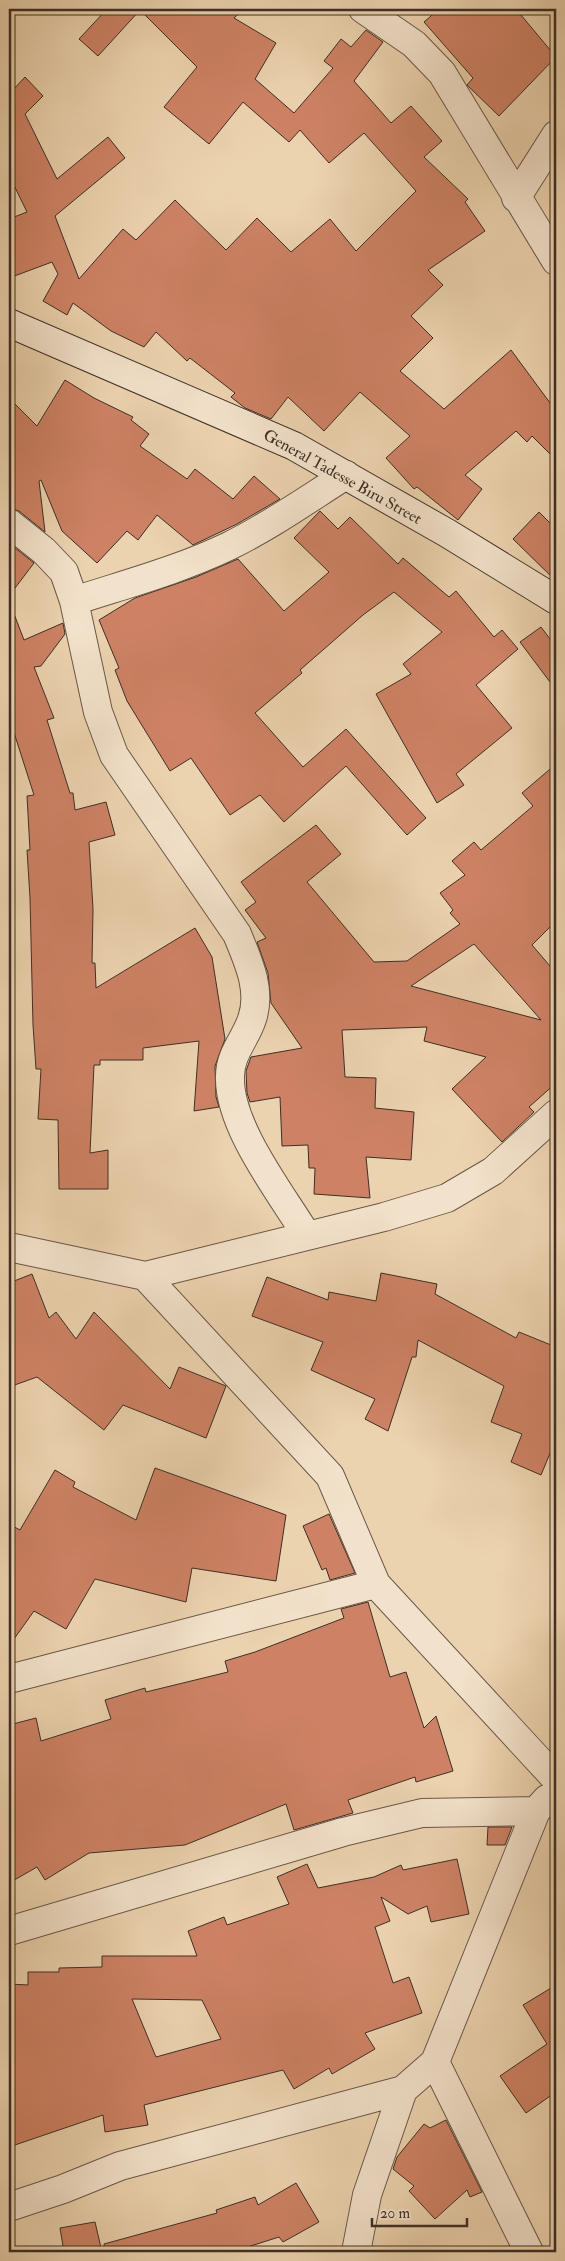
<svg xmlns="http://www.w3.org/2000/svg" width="565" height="2261" font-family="'IM FELL Double Pica',serif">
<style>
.building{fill:#ce8265;stroke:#3e2e26;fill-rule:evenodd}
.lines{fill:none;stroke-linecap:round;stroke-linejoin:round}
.street-casing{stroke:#6a5748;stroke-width:30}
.secondary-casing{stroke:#3e2e26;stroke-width:30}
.street{stroke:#f3e2cb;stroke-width:28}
.secondary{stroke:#f3e2cb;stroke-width:28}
.labels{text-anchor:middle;stroke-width:4;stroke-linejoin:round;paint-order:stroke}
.street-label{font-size:16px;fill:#3e2e26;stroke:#f3e2cb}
</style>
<rect width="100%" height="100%" fill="#ecd3af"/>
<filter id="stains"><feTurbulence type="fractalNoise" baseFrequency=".004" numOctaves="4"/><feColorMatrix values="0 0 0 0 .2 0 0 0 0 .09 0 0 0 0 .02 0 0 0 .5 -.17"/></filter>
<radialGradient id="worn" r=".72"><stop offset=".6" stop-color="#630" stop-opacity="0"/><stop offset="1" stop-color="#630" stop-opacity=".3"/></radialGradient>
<path class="building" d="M 107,9 L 244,9 L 234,18 L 276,43 L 255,79 L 294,113 L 333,68 L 324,61 L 341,39 L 351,47 L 366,30 L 383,42 L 354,81 L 391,123 L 411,106 L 442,141 L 424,157 L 468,199 L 465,202 L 485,231 L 428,270 L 443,285 L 411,316 L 433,338 L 400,371 L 444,409 L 511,350 L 556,411 L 556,460 L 532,436 L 527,442 L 516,431 L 465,475 L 482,489 L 458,520 L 417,487 L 414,489 L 386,458 L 410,436 L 360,392 L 324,431 L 288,397 L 271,419 L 245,408 L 231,397 L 235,393 L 190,358 L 187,361 L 156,332 L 144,347 L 111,331 L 73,303 L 67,315 L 43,301 L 58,274 L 52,262 L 9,278 L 9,219 L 27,212 L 9,175 L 9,82 L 13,90 L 25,77 L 43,96 L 25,114 L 57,179 L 108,137 L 125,158 L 55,216 L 79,279 L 123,229 L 136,240 L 175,200 L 226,250 L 257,218 L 291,252 L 330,219 L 356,251 L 416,191 L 364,133 L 329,163 L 300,130 L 289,142 L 243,102 L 209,144 L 164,107 L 197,67 L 140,10 L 98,56 L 79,39 Z
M 439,9 L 516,9 L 556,57 L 499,116 L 467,85 L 473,78 L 424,22 Z
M 65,380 L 94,398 L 133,417 L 131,420 L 149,434 L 140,446 L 187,479 L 195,469 L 233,499 L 254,476 L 280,499 L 237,524 L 193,545 L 157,515 L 138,540 L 127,531 L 97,563 L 62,531 L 41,480 L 39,481 L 45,532 L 19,511 L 9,508 L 9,398 L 37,426 Z
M 320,511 L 338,529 L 350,517 L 398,564 L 403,558 L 449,597 L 456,591 L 494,637 L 502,630 L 518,649 L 476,685 L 512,728 L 456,774 L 464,785 L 437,803 L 376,694 L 411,674 L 403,664 L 442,632 L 394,592 L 363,615 L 300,670 L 302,673 L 255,713 L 303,767 L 346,729 L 426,818 L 407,835 L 346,766 L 284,822 L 260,795 L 230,815 L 191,758 L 170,771 L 127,701 L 115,670 L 119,668 L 99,620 L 135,598 L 196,577 L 238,559 L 284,611 L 329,572 L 294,538 Z
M 539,512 L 556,529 L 556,581 L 513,539 Z
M 9,543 L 34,563 L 9,596 Z
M 11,606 L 24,640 L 63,623 L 65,634 L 41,666 L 34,667 L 54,718 L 47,720 L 70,793 L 73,793 L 75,810 L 106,802 L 115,835 L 89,842 L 93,909 L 92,963 L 95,963 L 96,988 L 195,928 L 212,957 L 225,1039 L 215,1066 L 216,1097 L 219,1107 L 194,1111 L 199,1041 L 143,1048 L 143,1060 L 100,1060 L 100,1065 L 94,1065 L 90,1153 L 108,1150 L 108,1189 L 59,1189 L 58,1120 L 38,1119 L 41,1069 L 36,1069 L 33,1025 L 30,898 L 27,850 L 30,850 L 27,796 L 34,795 L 9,717 L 9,607 Z
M 541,627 L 556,647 L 556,690 L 520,642 Z
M 556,764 L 556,921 L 532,945 L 556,973 L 556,1083 L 529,1107 L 534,1112 L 502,1142 L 452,1089 L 486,1057 L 424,1041 L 427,1027 L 342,1030 L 345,1077 L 376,1078 L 375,1108 L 414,1112 L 411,1160 L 366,1157 L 370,1198 L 314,1194 L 315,1168 L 309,1168 L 308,1145 L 282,1146 L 280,1097 L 250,1102 L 247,1093 L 246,1071 L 251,1057 L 302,1048 L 271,1003 L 268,973 L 257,942 L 266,938 L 245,910 L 256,902 L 241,882 L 316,825 L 341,854 L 307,882 L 374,962 L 407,961 L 460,924 L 450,913 L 453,910 L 440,893 L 465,875 L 452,861 L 474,842 L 481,850 L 533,806 L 522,793 ZM 474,944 L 541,1020 L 411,986 Z
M 381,1273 L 437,1284 L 435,1294 L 516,1338 L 519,1332 L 556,1347 L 556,1439 L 541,1475 L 511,1462 L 522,1434 L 491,1422 L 504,1386 L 418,1340 L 416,1357 L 412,1357 L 388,1431 L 365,1419 L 375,1399 L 311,1370 L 323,1342 L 252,1316 L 267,1277 L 328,1300 L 329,1292 L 376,1301 Z
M 32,1274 L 49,1318 L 56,1312 L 76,1339 L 94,1312 L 170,1389 L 179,1367 L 226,1386 L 206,1438 L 123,1405 L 104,1430 L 37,1377 L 9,1387 L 9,1283 Z
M 155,1468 L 286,1515 L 276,1581 L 192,1568 L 186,1602 L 95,1579 L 66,1629 L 34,1611 L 9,1646 L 9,1524 L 20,1530 L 55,1470 L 75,1482 L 73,1487 L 136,1520 Z
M 329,1514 L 355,1573 L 330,1580 L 326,1568 L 322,1570 L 303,1526 Z
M 368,1602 L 390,1677 L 406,1672 L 424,1728 L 436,1716 L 453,1771 L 416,1782 L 415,1777 L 348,1800 L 353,1813 L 294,1830 L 286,1804 L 185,1845 L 89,1853 L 45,1880 L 37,1867 L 9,1883 L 9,1725 L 36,1718 L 41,1741 L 111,1719 L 105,1700 L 145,1688 L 146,1692 L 228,1672 L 225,1661 L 255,1652 L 344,1618 L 341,1609 Z
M 488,1827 L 512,1827 L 505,1845 L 487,1845 Z
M 457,1859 L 469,1914 L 431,1922 L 427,1906 L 408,1914 L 381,1897 L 390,1921 L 375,1927 L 393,1983 L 409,1977 L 422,2013 L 365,2033 L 375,2049 L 332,2074 L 329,2068 L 294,2089 L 283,2070 L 144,2105 L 148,2125 L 105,2132 L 103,2115 L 9,2147 L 9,1984 L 28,1985 L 28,1972 L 59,1972 L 59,1968 L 102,1967 L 102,1956 L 197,1956 L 188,1931 L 224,1917 L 227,1925 L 289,1904 L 277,1877 L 307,1864 L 318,1888 L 374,1877 L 401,1865 L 403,1870 ZM 132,1999 L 202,2000 L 221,2039 L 156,2057 Z
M 556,1985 L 556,2092 L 526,2113 L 500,2076 L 547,2044 L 523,2005 Z
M 446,2120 L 482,2192 L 470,2197 L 467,2190 L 435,2219 L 409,2191 L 414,2186 L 393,2169 L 397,2157 L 424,2124 L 430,2128 Z
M 296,2183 L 319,2222 L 283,2242 L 279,2237 L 232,2252 L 105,2252 L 104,2244 L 217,2213 L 216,2210 L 255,2197 L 258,2205 Z
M 95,2222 L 102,2252 L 64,2252 L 60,2228 Z"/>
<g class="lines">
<defs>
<path id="street" d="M 363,9 L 414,44 L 442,73 L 556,261
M 516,198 L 556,135
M 9,523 L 44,551 L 64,572 L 74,601 L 98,712 L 114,755 L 237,934 C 248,961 262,990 252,1019 C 246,1038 230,1054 230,1076 C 228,1126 281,1193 307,1236
M 74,601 C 126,584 179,570 229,546 C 270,526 308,499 346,475
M 9,1247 L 145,1276 L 384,1217 L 447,1198 L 493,1171 L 556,1114
M 145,1276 L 330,1476 L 376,1584 L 556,1779
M 9,1679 L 376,1584
M 9,1931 L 343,1832 L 422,1813 L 536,1811 L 547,1799
M 435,2062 L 529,2252
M 9,2207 L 63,2189 L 120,2166 L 403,2090 L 435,2062 L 536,1811
M 356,2252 L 367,2195 L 403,2090"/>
<path id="secondary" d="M 9,323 L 294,446 L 447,533 L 556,600"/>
</defs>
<use href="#street" class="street-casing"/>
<use href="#secondary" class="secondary-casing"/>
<use href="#street" class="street"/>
<use href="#secondary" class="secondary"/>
</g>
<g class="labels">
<g class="street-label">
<text transform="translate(343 476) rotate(29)" y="6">General Tadesse Biru Street</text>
</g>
</g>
<rect width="565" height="2261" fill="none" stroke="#ecd3af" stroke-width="30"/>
<rect x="10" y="10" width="545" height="2241" fill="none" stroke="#3e2e26" stroke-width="2.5"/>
<rect x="15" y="15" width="535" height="2231" fill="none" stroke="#3e2e26"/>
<path d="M372 2218v8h95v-8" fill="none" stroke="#3e2e26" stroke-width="2.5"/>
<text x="380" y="2218" font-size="15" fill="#3e2e26" stroke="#f3e2cb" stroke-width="4" paint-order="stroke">20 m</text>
<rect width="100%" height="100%" filter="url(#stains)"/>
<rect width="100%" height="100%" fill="url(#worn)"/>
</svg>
